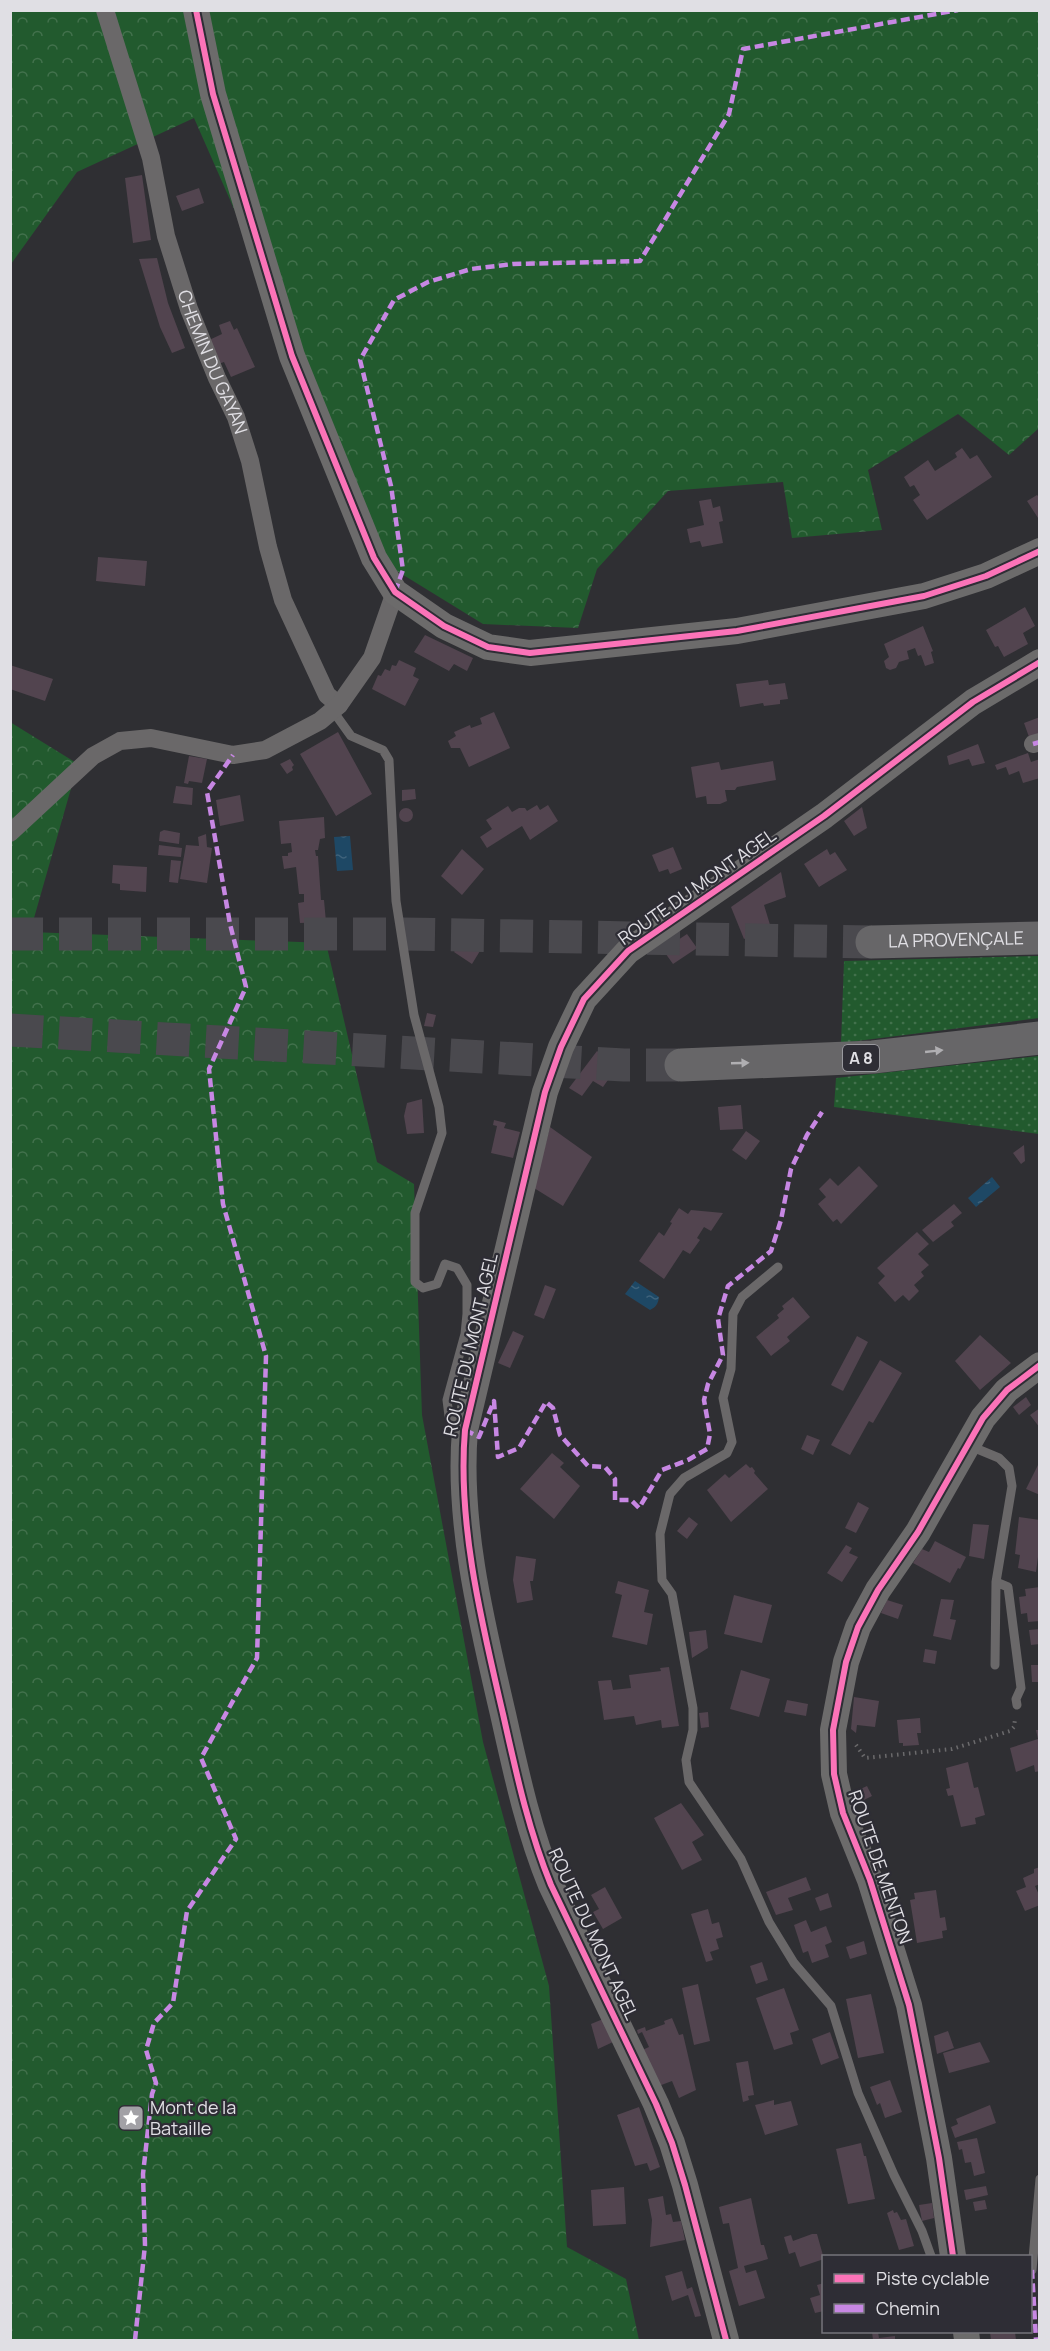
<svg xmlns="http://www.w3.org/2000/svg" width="1050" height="2351" font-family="Manrope,sans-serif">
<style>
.grass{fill:url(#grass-dots)}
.forest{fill:url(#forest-crowns)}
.water{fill:url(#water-ripples)}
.building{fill:#52444f}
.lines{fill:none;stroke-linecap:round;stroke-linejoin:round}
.highway-tunnel{stroke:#4a494e;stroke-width:33;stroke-dasharray:33 16;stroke-linecap:butt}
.path{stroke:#6b6a6c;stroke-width:4;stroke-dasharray:1.5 4.5;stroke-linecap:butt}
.lane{stroke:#6a6869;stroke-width:9}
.street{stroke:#6a6869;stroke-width:18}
.secondary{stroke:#6c6b6b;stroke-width:26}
.highway{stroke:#676668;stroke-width:33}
.quiet{stroke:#c787e3;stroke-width:4.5;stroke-dasharray:9 4.5;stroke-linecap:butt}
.cycleway-casing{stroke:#2e2d35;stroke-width:10}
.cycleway{stroke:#fb73b8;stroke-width:6}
.oneway{fill:#b0afb2}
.labels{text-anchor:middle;stroke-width:4.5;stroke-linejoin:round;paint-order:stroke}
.shield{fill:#2e2d35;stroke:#abaab0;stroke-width:1.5}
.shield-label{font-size:16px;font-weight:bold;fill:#e0dfe4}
.street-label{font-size:18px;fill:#e0dfe4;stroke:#2e2d35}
.poi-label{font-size:18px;fill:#e0dfe4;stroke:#2e2d35;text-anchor:start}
</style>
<defs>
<pattern id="grass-dots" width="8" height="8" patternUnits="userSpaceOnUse" patternTransform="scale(1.5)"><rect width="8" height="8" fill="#225a2e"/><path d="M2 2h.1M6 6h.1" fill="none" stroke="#42714c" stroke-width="1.8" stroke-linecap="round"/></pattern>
<pattern id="forest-crowns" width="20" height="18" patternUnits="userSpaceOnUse" patternTransform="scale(1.5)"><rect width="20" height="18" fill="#225a2e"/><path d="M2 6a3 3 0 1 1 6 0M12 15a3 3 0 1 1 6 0" fill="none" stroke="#42714c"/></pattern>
<pattern id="water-ripples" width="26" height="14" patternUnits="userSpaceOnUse" patternTransform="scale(1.5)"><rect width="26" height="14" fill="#1e4865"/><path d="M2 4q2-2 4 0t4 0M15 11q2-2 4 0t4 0" fill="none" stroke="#3e627b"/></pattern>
</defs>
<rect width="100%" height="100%" fill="#2f2f33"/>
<path class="grass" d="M 1039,956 L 1039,1018 L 841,1043 L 844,961 Z
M 1039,1056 L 1039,1134 L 834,1107 L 836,1078 Z"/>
<path class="forest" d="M 11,11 L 1039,11 L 1039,428 L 1009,455 L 958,414 L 868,470 L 882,530 L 792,538 L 783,482 L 668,491 L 597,569 L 578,628 L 483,624 L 392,568 L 194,118 L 77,172 L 11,264 Z
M 10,722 L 78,764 L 30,932 L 326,943 L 377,1162 L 414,1184 L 422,1415 L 483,1742 L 549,1986 L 567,2247 L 626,2279 L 639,2340 L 11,2340 Z"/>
<path class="water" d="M 350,836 L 353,870 L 337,871 L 334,837 Z
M 992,1177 L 1000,1187 L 976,1207 L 968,1198 Z
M 635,1281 L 659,1297 C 658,1304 656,1307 650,1310 L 625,1294 Z"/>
<path class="building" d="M 142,175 L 151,240 L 133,243 L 125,178 Z
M 199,188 L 204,203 L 182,211 L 176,196 Z
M 157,258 L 168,303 L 185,348 L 172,353 L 160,327 L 139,259 Z
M 230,321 L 234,330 L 237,328 L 255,367 L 231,377 L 224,362 L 218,364 L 207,341 L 222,334 L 219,325 Z
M 962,448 L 970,459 L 977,455 L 992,477 L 927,520 L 913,500 L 920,495 L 914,485 L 910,487 L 904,477 L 928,460 L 935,471 L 957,457 L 955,453 Z
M 1037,495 L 1040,498 L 1040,521 L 1027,501 Z
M 711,499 L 713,508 L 720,506 L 723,521 L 719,522 L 723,543 L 702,547 L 700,541 L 690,543 L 687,529 L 704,525 L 699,501 Z
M 98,557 L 147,561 L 145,586 L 96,581 Z
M 1025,607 L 1035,626 L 1023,633 L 1028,644 L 1004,657 L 998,646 L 995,647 L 986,630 Z
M 923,626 L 933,651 L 931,652 L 934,663 L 925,666 L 921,655 L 918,656 L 915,648 L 907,651 L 909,659 L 899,662 L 896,668 L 890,670 L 886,668 L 884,661 L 889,657 L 884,644 Z
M 425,635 L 473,658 L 467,671 L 454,664 L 449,671 L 414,652 Z
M 399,660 L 416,668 L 413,676 L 419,679 L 405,706 L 372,689 L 378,675 L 381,676 L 385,669 L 390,671 L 392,665 L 396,666 Z
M 10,665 L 53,679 L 45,701 L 10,689 Z
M 768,680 L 769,685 L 785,683 L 788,699 L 780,700 L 780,704 L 764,706 L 763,703 L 740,707 L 736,684 Z
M 494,712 L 510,748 L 469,767 L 460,748 L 451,748 L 448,741 L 456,736 L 454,732 L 470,725 L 471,728 L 482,724 L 480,718 Z
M 1040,717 L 1040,734 L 1029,737 L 1024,723 Z
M 338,732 L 372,794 L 336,816 L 300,754 Z
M 978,744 L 985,763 L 972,766 L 969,759 L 949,765 L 947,756 Z
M 1028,753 L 1031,762 L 1040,759 L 1040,778 L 1023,783 L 1019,771 L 1009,775 L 1006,767 L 997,770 L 995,765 Z
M 189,756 L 207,759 L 202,783 L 189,781 L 188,784 L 184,783 Z
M 290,759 L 294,765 L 292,767 L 293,770 L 287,774 L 280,764 Z
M 773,761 L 776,780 L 737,787 L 735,790 L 725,790 L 727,801 L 720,804 L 707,804 L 706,796 L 696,798 L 691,767 L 719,762 L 721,770 Z
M 176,786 L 193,788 L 192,805 L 173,803 Z
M 415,789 L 416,799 L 402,801 L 402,790 Z
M 240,795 L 244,821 L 220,826 L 216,800 Z
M 537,805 L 540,810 L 548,805 L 558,821 L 530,840 L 522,826 L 487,848 L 480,837 L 492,829 L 486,820 L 508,806 L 512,812 L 519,808 L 525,808 L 527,811 Z
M 862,807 L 867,828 L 854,836 L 844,821 Z
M399 815a7 7 0 1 1 14 0a7 7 0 1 1-14 0Z
M 324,817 L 325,838 L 320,839 L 318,850 L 315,850 L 316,856 L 318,856 L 321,900 L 324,900 L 326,922 L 300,923 L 298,903 L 304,902 L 304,894 L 299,894 L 296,867 L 284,869 L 282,856 L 288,856 L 288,853 L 292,852 L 291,843 L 281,844 L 279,821 Z
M 164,830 L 180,833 L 179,844 L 159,841 L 160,832 Z
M 206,834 L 207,847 L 212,848 L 207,883 L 180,879 L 186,845 L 199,846 L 198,837 Z
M 159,845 L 182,848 L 181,857 L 158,855 Z
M 673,847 L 682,869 L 670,874 L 668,869 L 659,872 L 652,855 Z
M 462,849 L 484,869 L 462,895 L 441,876 Z
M 827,849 L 830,855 L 835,852 L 847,870 L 819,887 L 804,864 Z
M 171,860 L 181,861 L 178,883 L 169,882 Z
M 113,865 L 147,867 L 146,892 L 120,890 L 120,884 L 112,883 Z
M 781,872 L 786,897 L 764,905 L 771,928 L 744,939 L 731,907 Z
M 466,934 L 483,946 L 472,964 L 454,952 Z
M 687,934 L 697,948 L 673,964 L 663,950 Z
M 427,1013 L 436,1015 L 433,1027 L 424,1026 Z
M 597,1051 L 617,1067 L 603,1087 L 593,1081 L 582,1096 L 569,1088 Z
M 422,1099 L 424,1133 L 407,1134 L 404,1116 L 407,1103 Z
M 741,1105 L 743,1129 L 720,1130 L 718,1107 Z
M 494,1120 L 506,1123 L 504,1128 L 520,1132 L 513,1158 L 491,1153 L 497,1126 L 493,1125 Z
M 550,1127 L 592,1157 L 563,1206 L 534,1188 Z
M 746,1131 L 760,1141 L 746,1160 L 732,1150 Z
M 1024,1145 L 1025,1161 L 1021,1164 L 1013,1153 Z
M 859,1166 L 878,1186 L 841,1224 L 837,1219 L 833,1222 L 818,1204 L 826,1197 L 819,1189 L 830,1178 L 838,1186 Z
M 954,1204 L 962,1213 L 951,1222 L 954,1226 L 933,1242 L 922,1230 Z
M 679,1208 L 688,1214 L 691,1210 L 723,1213 L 711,1231 L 704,1227 L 697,1238 L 700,1240 L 690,1254 L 683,1250 L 664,1279 L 639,1261 L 659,1232 L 664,1236 L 672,1223 L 670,1222 Z
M 917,1232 L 929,1244 L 918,1254 L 929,1265 L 921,1272 L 924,1276 L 914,1285 L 919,1291 L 909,1301 L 903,1295 L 895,1302 L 878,1283 L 885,1276 L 877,1268 Z
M 545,1285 L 556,1289 L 544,1319 L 534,1315 Z
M 793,1297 L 810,1317 L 787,1337 L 790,1341 L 771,1356 L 756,1337 L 779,1318 L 777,1315 L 784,1309 L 782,1306 Z
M 513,1331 L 524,1336 L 510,1368 L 498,1363 Z
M 980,1335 L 1011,1363 L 980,1390 L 955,1361 Z
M 857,1336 L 868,1342 L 843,1391 L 831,1385 Z
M 880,1360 L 902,1373 L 873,1423 L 869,1421 L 850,1455 L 831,1445 Z
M 1026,1397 L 1031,1405 L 1019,1415 L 1013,1407 Z
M 1040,1408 L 1040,1428 L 1030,1415 Z
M 807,1435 L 820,1440 L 813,1455 L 801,1449 Z
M 552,1453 L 564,1463 L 560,1467 L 580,1486 L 554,1519 L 520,1489 Z
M 1040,1461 L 1040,1495 L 1026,1489 Z
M 746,1464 L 750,1468 L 752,1467 L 755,1471 L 754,1473 L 768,1489 L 731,1522 L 707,1490 L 725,1474 L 729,1478 Z
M 858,1502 L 869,1508 L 856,1533 L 845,1528 Z
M 689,1517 L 698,1524 L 687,1539 L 677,1531 Z
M 1019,1517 L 1040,1520 L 1040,1557 L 1038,1557 L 1036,1572 L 1018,1568 L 1020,1555 L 1015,1554 Z
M 973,1524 L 989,1525 L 984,1559 L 969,1556 Z
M 935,1541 L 966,1557 L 960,1569 L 958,1568 L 950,1583 L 913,1563 L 922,1549 L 929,1552 Z
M 846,1545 L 852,1548 L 849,1553 L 858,1557 L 842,1582 L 827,1573 Z
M 516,1556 L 536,1559 L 533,1581 L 530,1581 L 533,1600 L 517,1603 L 513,1580 Z
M 618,1581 L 649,1590 L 644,1612 L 653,1614 L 647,1645 L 612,1637 L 622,1595 L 615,1593 Z
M 1040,1587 L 1040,1621 L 1028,1622 L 1027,1613 L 1021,1614 L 1019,1597 L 1026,1596 L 1025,1589 Z
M 734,1595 L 772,1605 L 762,1643 L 724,1634 Z
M 941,1599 L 954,1600 L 950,1619 L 956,1620 L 951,1640 L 933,1636 Z
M 887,1600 L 903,1605 L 898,1619 L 881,1613 Z
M 1040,1629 L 1040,1644 L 1031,1645 L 1029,1630 Z
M 706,1630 L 708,1648 L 692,1658 L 689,1632 Z
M 925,1649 L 937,1651 L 935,1664 L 923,1662 Z
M 1031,1665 L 1040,1665 L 1040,1682 L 1032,1682 Z
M 669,1667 L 679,1726 L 662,1728 L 661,1720 L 636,1725 L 634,1716 L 604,1720 L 598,1681 L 611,1680 L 613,1690 L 631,1688 L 629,1675 L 661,1671 L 660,1668 Z
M 741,1670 L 770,1679 L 759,1717 L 730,1709 Z
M 854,1697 L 879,1701 L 875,1727 L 857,1725 L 856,1733 L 851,1729 Z
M 787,1700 L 808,1704 L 806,1716 L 784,1712 Z
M 708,1712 L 709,1727 L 701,1728 L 699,1713 Z
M 920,1718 L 921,1733 L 917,1733 L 919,1745 L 903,1746 L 903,1743 L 899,1743 L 897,1720 Z
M 1036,1730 L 1040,1730 L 1040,1771 L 1035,1772 L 1034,1765 L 1016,1772 L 1010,1748 L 1038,1739 Z
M 968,1762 L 974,1788 L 978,1787 L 985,1815 L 975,1818 L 976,1824 L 961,1827 L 953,1795 L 948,1796 L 946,1789 L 950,1788 L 946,1768 Z
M 867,1786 L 872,1796 L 862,1801 L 856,1791 Z
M 681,1803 L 704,1835 L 692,1842 L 702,1860 L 682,1870 L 654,1818 Z
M 1040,1867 L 1040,1884 L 1035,1886 L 1040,1897 L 1040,1905 L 1025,1911 L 1016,1891 L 1026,1887 L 1023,1878 L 1034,1873 L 1034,1869 Z
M 806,1877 L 811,1890 L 788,1898 L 793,1910 L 776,1915 L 766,1892 Z
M 605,1887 L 622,1918 L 603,1929 L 593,1912 L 599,1909 L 591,1895 Z
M 936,1890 L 940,1918 L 945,1917 L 947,1930 L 942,1931 L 943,1938 L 917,1943 L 910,1900 L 915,1899 L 914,1893 Z
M 828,1893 L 832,1907 L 820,1911 L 815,1898 Z
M 708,1909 L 712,1924 L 719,1922 L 723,1937 L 716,1939 L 719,1949 L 710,1952 L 713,1960 L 706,1962 L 691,1914 Z
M 806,1920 L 811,1932 L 826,1926 L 832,1942 L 825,1945 L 829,1957 L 812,1963 L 808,1951 L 803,1953 L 794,1925 Z
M 864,1941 L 867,1954 L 850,1959 L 846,1947 Z
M 762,1962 L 768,1980 L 756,1984 L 750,1966 Z
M 698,1984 L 710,2041 L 694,2045 L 682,1988 Z
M 784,1988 L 799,2030 L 790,2033 L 793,2044 L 774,2050 L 756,1998 Z
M 871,1994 L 884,2053 L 858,2058 L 846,1999 Z
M 672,2018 L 679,2035 L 683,2034 L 696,2090 L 679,2098 L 672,2081 L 656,2087 L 640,2051 L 649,2047 L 642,2032 L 638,2034 L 637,2030 L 645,2027 L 646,2031 L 665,2024 L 664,2021 Z
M 603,2019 L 613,2042 L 598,2049 L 591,2024 Z
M 948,2031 L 954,2048 L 937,2054 L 934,2036 Z
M 830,2032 L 839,2058 L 821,2065 L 812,2039 Z
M 980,2042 L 990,2062 L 949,2073 L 943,2053 Z
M 748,2061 L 754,2095 L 748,2096 L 749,2100 L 743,2102 L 736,2063 Z
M 890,2080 L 902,2112 L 885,2118 L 880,2103 L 877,2105 L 870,2087 Z
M 774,2100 L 774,2105 L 791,2101 L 798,2125 L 765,2135 L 755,2105 Z
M 990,2105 L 996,2123 L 955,2138 L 951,2127 L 958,2124 L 956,2119 Z
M 639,2107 L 660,2167 L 650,2171 L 647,2163 L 635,2166 L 617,2115 Z
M 977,2138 L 985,2173 L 974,2176 L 971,2162 L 965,2163 L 962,2149 L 959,2150 L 957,2142 Z
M 861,2143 L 864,2156 L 866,2156 L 875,2199 L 848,2204 L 836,2149 Z
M 986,2186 L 988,2195 L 966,2200 L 964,2190 Z
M 624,2187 L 626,2224 L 593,2226 L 591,2190 Z
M 663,2196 L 666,2215 L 671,2214 L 673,2222 L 681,2221 L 685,2240 L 650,2247 L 652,2220 L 648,2199 Z
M 751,2198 L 761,2245 L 764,2245 L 768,2259 L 744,2266 L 746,2273 L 756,2270 L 765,2298 L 739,2306 L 729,2271 L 738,2268 L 729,2223 L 723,2224 L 719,2207 Z
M 985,2200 L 987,2209 L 975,2211 L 973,2202 Z
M 932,2203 L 934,2218 L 922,2221 L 919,2205 Z
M 893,2210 L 894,2213 L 897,2212 L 901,2220 L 906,2219 L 914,2246 L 899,2250 L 887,2213 Z
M 812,2234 L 817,2234 L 824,2259 L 800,2267 L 795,2252 L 789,2254 L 784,2237 L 791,2235 L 793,2241 Z
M 682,2271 L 687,2289 L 692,2287 L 701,2316 L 695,2317 L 688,2295 L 672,2301 L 665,2276 Z
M 824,2283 L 824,2311 L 815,2313 L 810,2298 L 820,2295 L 817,2285 Z
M 872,2332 L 878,2332 L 879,2338 L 895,2336 L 895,2340 L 873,2340 Z
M 990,2332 L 1015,2332 L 1016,2340 L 991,2340 Z"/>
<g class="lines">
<path class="highway-tunnel" d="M 10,934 L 402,934 L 872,942
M 10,1030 L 624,1065 L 681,1065"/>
<path class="path" d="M 856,1745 L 865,1758 L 952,1749 L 1010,1731 L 1014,1727 L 1015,1719"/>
<path class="lane" d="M 333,711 L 351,736 L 383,750 L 389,760 L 396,901 L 414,1015 L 439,1107 L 442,1133 L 415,1213 L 415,1282 L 423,1288 L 437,1284 L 445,1264 L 457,1268 L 467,1285 L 467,1314 L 465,1334 L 447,1400 L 449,1416 L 462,1428
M 778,1267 L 742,1297 L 733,1314 L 731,1369 L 723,1398 L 732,1442 L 727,1453 L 684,1478 L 670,1494 L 660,1534 L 662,1580 L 672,1594 L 693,1708 L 693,1730 L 686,1760 L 689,1782 L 741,1859 L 769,1922 L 794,1963 L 831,2006 L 858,2093 L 894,2175 L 922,2231 L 931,2256
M 970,1446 L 999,1458 L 1009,1468 L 1012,1486 L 996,1582 L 995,1665
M 996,1582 L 1008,1587 L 1021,1688 L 1016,1699 L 1017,1705
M 1032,2270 L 1040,2179"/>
<g class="street">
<path id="s1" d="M 105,10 L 151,158 L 166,236 L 189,309 L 217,378 L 236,417 L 250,461 L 268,547 L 283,600 L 327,695 L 339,705"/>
<path d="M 1033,744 L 1040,742"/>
<path d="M 10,833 L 93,756 L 120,741 L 151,738 L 233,755 L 265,750 L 320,721 L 339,705 L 372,658 L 395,592"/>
</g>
<path class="secondary" d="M 196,10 L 213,94 L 292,356 L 374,558 L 395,592 L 444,626 L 488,647 L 530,653 L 737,631 L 924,596 L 986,576 L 1040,551
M 953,2256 L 939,2158 L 909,2005 L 870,1880 L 843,1813 L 834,1774 L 833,1730 L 846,1662 L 858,1627 L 878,1590 L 918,1532 L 983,1418 L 1007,1390 L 1040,1365
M 966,2332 L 967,2340
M 726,2340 L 685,2185 L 672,2143 L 656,2104 L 551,1885 C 528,1829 516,1772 503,1714 C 482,1624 457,1523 465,1430 L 545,1092 L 561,1047 L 584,999 L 628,951 L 824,816 L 973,702 L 1040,662"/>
<g class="highway">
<path id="s2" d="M 872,942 L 1040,938"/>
<path d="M 681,1065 L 873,1057 L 1040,1038"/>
</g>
<path class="quiet" d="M 395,592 L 403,570 L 391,486 L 360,360 L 394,300 L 428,282 L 471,269 L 513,264 L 640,261 L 729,114 L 743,49 L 958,10
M 1033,744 L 1040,742
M 465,1430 L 479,1437 L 494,1401 L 498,1457 L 519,1448 L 546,1402 L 553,1408 L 560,1435 L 588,1466 L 605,1467 L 615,1479 L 615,1500 L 631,1500 L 639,1508 L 662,1470 L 688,1460 L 707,1449 L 710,1434 L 704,1400 L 708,1384 L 723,1355 L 718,1319 L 728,1286 L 771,1251 L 781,1220 L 791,1169 L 807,1135 L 822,1112
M 1032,2270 L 1036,2340
M 135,2340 L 145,2245 L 143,2174 L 152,2094 L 156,2083 L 146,2050 L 154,2023 L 173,2003 L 187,1911 L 236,1839 L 201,1758 L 257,1658 L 266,1356 L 223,1204 L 209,1069 L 246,987 L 230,924 L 207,792 L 233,755"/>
<defs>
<path id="cycleway" d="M 196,10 L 213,94 L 292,356 L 374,558 L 395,592 L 444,626 L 488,647 L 530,653 L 737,631 L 924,596 L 986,576 L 1040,551
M 953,2256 L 939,2158 L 909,2005 L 870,1880 L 843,1813 L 834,1774 L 833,1730 L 846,1662 L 858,1627 L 878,1590 L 918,1532 L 983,1418 L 1007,1390 L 1040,1365
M 726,2340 L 685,2185 L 672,2143 L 656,2104 L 551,1885 C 528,1829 516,1772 503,1714 C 482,1624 457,1523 465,1430 L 545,1092 L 561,1047 L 584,999 L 628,951 L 824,816 L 973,702 L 1040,662"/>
</defs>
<use href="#cycleway" class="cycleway-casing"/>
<use href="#cycleway" class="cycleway"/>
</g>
<defs><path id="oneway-solid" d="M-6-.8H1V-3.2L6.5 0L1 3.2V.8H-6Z" transform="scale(1.5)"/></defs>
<g class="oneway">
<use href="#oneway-solid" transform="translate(934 1051) rotate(-6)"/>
<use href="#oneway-solid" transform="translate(740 1063) rotate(-2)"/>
</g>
<defs>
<symbol id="sight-square" viewBox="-11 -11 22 22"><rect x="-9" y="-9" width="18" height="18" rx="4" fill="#a2a1a6" stroke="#2e2d35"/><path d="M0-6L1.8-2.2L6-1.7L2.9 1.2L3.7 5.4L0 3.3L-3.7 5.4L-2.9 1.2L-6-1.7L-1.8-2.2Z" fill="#fff"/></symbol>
</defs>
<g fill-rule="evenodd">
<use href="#sight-square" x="116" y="2103" width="30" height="30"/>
</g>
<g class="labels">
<rect class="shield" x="843" y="1045" width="36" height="26" rx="4.5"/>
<g class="shield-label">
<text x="861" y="1064">A 8</text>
</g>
<g class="street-label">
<text dy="6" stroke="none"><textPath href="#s1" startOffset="369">CHEMIN DU GAYAN</textPath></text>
<text transform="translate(697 887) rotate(-35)" y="6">ROUTE DU MONT AGEL</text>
<text dy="6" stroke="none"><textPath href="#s2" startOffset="84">LA PROVENÇALE</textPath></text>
<text transform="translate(471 1345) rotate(-77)" y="6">ROUTE DU MONT AGEL</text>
<text transform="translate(880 1867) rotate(71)" y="6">ROUTE DE MENTON</text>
<text transform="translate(593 1934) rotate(65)" y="6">ROUTE DU MONT AGEL</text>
</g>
<g class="poi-label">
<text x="150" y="2114">Mont de la<tspan x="150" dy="21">Bataille</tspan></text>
</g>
</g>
<rect width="1050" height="2351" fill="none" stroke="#e0dfe4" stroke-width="24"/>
<rect x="822" y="2255" width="210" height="78" fill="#2e2d35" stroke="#75747b" stroke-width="1.5"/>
<rect x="834" y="2274" width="30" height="9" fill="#fb73b8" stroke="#75747b" stroke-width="1.5"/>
<text x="876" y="2285" font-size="18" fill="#e0dfe4">Piste cyclable</text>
<rect x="834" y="2304" width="30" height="9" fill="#c787e3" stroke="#75747b" stroke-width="1.5"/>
<text x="876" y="2315" font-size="18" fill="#e0dfe4">Chemin</text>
</svg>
